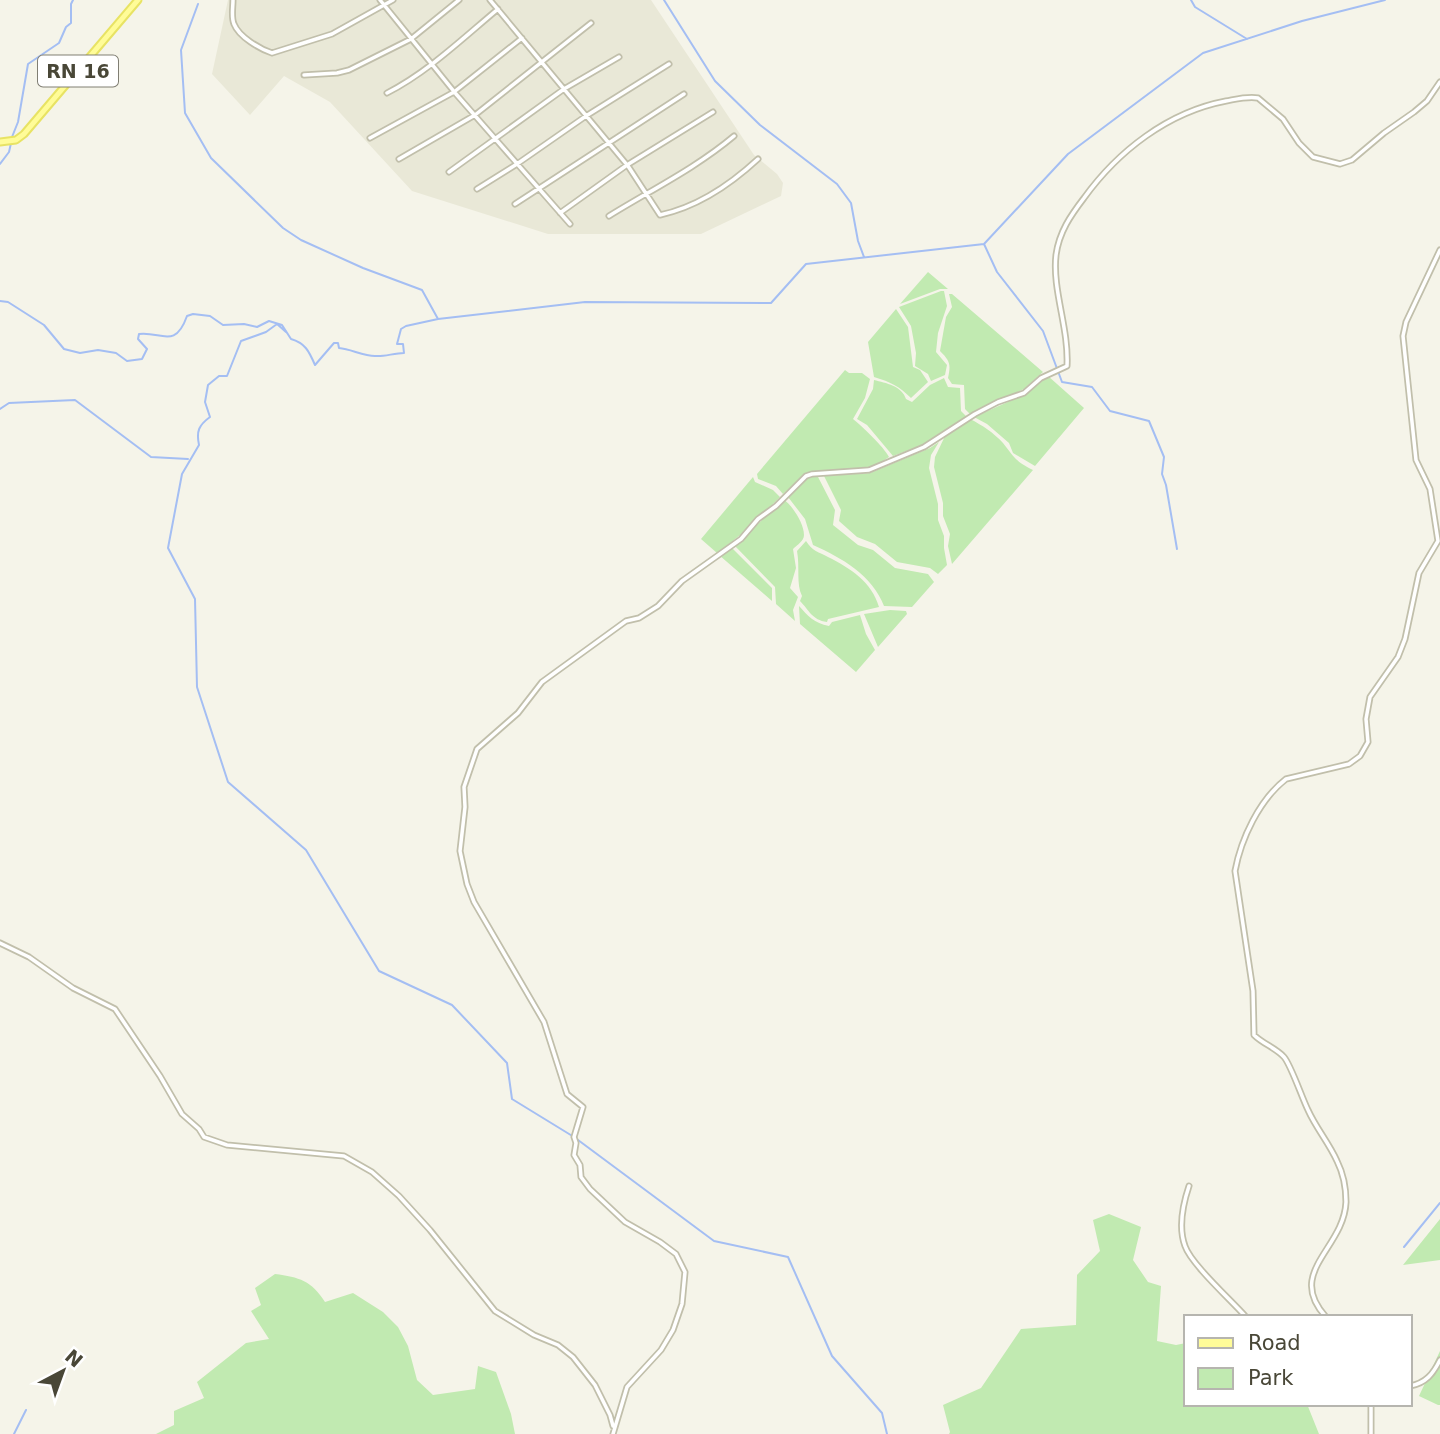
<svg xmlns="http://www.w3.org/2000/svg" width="1440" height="1434" font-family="'DejaVu Sans',sans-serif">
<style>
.residential{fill:#e9e8d7}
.green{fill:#c1eab1}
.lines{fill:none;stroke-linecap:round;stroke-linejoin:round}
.stream{stroke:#a4bef3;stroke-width:2}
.minor-casing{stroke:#c1bfab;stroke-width:7}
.primary-casing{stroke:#e8e364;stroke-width:9}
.minor{stroke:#fff;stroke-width:3.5}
.primary{stroke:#fffc98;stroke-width:5}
.labels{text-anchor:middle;stroke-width:7;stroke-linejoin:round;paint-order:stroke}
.shield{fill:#fff;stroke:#807e73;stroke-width:2}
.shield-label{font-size:19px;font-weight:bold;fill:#494737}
</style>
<rect width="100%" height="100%" fill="#f5f4e9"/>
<path class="residential" d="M 228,0 L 651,0 L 754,155 L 777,174 L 783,183 L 781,196 L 701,234 L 548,234 L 412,191 L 330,102 L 284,76 L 250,115 L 212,74 Z"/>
<path class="green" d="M 928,272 L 948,289 L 940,289 L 900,304 Z
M 941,291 L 944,291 L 947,306 L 938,333 L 936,352 L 947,365 L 945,375 L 931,381 L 928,374 L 915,366 L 916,353 L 911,326 L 899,307 Z
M 949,294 L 952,294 L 1043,372 L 1024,389 L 970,414 L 965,409 L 964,385 L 952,384 L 948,378 C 951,364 950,361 940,351 L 946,317 L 952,307 Z
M 896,309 L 908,327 L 913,367 L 920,370 L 928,382 L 911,398 C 900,387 891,382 874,377 L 868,342 Z
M 845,370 L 849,373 L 862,373 L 870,379 L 865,398 L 853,419 C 862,426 884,447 889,457 L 869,470 L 808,472 L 783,494 L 776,486 L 758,479 L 757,474 Z
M 1048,376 L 1084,408 L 1035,466 L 1013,453 L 1009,443 L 987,424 L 974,417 L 1028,393 Z
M 944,378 L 948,387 L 960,388 L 961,411 L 967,417 L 930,442 L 893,456 L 867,425 L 857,419 L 873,389 L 874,380 C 886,383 902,386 906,399 L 912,402 L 930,385 Z
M 970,419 C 982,425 994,433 1003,443 C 1015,458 1015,461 1033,470 L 952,564 L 948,546 L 950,534 L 943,516 L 943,503 L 934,467 L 935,457 L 946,434 Z
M 939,442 L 931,455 L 929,468 L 938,504 L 938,520 L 944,536 L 944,548 L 947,565 L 938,574 L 930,568 L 897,562 L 875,544 L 857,537 L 839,521 L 841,510 L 824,476 L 870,473 L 930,448 Z
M 817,475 L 835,510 L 833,525 L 858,545 L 873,550 L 895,568 L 928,574 L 934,582 L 912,607 L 884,606 C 872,575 842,558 813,545 L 805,519 L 788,497 L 810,476 Z
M 753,477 L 755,482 L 773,490 L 780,497 C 761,517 740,537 717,553 L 701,539 Z
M 783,499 C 792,505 804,523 804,535 C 804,541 797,545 793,549 L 796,568 L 790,588 L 798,597 L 793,610 L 795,621 L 776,604 L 775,587 L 734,545 L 741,541 Z
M 806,541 C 812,551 819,552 828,557 C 850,568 872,582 879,607 L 828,619 L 827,622 C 812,620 809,610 800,601 L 802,596 C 796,584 800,567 797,551 Z
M 731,547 L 772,588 L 772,601 L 719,555 Z
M 799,606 C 808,616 814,623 829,626 L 832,622 L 860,615 L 866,634 L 875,650 L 856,672 L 800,624 Z
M 890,610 L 906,611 L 907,614 L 878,647 L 864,614 Z
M 1109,1214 L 1141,1227 L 1133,1260 L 1148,1282 L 1161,1286 L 1157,1341 L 1176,1345 L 1186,1343 L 1186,1404 L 1307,1404 L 1319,1434 L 949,1434 L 950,1432 L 943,1405 L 981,1388 L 1021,1329 L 1076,1325 L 1077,1275 L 1100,1251 L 1093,1220 Z
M 1440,1219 L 1440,1260 L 1403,1265 Z
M 275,1274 C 299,1277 312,1281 325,1302 L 353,1293 L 383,1312 L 398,1327 L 408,1346 L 417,1380 L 433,1395 L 475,1389 L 478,1366 L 496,1372 L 511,1414 L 515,1434 L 156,1434 L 174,1425 L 174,1411 L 204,1398 L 197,1382 L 246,1343 L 269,1339 L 251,1311 L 261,1305 L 255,1288 Z
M 1440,1351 L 1440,1405 L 1438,1405 L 1419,1396 Z"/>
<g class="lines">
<path class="stream" d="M 664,0 L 715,81 L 760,125 L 837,184 L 851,203 L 858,241 L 864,257
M 1191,0 L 1195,7 L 1247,39
M 198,4 L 181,50 L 185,113 L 211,158 L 283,228 L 301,240 L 363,268 L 422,290 L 438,319
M 12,137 L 18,122 L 28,64 L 59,43 L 66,27 L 71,23 L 71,4 L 73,0
M 0,164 L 9,152 L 11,143
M 984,244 L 997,272 L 1043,331 L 1062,382 L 1092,387 L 1110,411 L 1149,421 L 1164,457 L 1162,474 L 1166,485 L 1177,549
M 0,301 L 8,302 L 44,325 L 64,349 L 80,353 L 98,350 L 116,353 L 127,361 L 142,359 L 147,349 L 138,339 L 139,334 C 161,331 175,350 187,316 L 193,314 L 210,316 L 223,325 L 244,324 L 257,327 L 269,321 L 282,325 L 291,339 C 305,343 309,351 315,365 L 334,343 L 338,343 L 339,348 C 351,349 363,356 375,356 C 384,357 394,353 404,353 L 403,344 L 397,344 L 401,329 L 406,326 L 438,319 L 585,302 L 771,303 L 806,264 L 984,244 L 1068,154 L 1203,53 L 1302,21 L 1385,0
M 286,332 L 277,324 L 266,332 L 241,341 L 227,376 L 219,376 L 208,385 L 205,402 L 210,417 C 199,425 196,431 199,445 L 182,474 L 168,548 L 195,599 L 197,687 L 228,782 L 306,850 L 379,971 L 452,1005 L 507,1063 L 512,1099 L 574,1137 L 714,1241 L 788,1257 L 832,1356 L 882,1413 L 887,1434
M 0,409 L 9,403 L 75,400 L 151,457 L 188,459
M 1404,1247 L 1440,1203
M 14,1434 L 26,1410"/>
<defs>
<path id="minor" d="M 233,0 C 233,8 231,17 234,24 C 239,37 260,49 272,53 L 332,34 L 393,0
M 380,0 L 456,94 L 570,224
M 490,0 L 628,166 L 660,215 C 697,207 731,184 758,159
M 304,75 L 337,73 L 349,70 L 411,39 L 459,0
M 387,93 C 428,72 462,39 498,9
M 370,138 L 454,92 L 522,38
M 399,159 L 475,115 L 591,23
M 449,172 L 564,89 L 619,57
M 477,189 L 517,164 L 586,116 L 669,64
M 515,204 L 684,94
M 560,213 L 627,165 L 713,112
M 609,216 C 651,190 696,168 734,136
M 0,943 L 29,957 L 73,988 L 115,1009 L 160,1076 L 182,1114 L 199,1129 L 204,1137 L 227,1145 L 344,1156 L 372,1172 L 399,1196 L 430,1230 L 495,1311 L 534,1335 L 558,1345 L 573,1357 L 595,1385 L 610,1415 L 613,1426
M 1189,1186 C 1183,1204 1178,1227 1185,1246 C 1191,1264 1232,1301 1246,1317
M 1326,1317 C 1285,1272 1344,1249 1346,1202 C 1346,1189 1343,1173 1337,1161 C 1329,1143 1316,1128 1308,1110 C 1302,1098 1291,1065 1284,1057 C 1276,1048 1263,1044 1254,1035 L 1253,991 L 1235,871 C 1241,839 1259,800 1286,779 L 1349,764 L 1360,756 L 1368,742 L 1366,719 L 1370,697 L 1398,657 L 1405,639 L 1419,573 L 1438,541 L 1430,489 L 1416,460 L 1403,336 L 1406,322 L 1440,250
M 1410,1386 C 1426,1383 1433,1374 1440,1360
M 1371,1404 L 1371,1434
M 613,1434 L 627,1387 L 661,1350 L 673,1330 L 682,1304 L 685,1272 L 676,1254 L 660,1242 L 625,1222 L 590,1189 L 581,1177 L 580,1165 L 574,1155 L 576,1143 L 574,1137 L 583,1107 L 567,1094 L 544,1022 L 474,902 L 467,884 L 460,851 L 465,807 L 464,787 L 477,749 L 518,713 L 542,682 L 626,621 L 639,618 L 658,606 L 682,581 L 741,539 L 758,519 L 776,506 L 806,476 L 812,474 L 869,470 L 924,447 L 975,414 L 998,402 L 1024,393 L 1041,378 L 1067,366 C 1069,328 1052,290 1056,255 C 1059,232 1071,215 1084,198 C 1118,151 1168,112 1226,101 C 1237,99 1248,96 1258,98 L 1283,119 L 1299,143 L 1313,157 L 1340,164 L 1352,160 L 1384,133 L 1414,112 L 1427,101 L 1440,82"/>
<path id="primary" d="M 0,142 L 16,140 L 24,134 L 138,0"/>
</defs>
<use href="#minor" class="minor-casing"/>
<use href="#primary" class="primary-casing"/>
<use href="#minor" class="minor"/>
<use href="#primary" class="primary"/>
</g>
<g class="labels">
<rect class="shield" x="38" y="55.5" width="80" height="31" rx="5"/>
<g class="shield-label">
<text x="78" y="78">RN 16</text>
</g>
</g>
<rect x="1184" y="1315" width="228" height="91" fill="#ffffff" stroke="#b6b5af" stroke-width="2"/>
<rect x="1198" y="1338" width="35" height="10" fill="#fffc98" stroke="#b6b5af" stroke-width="2"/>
<text x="1248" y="1350" font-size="21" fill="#494737">Road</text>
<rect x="1198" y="1368" width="35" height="21" fill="#c1eab1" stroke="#b6b5af" stroke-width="2"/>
<text x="1248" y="1385" font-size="21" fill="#494737">Park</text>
<g transform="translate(63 1371) rotate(41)" stroke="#ffffff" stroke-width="5" paint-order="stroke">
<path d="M0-5L12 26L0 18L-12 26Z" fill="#494737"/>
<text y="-10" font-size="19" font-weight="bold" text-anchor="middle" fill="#494737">N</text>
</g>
</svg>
